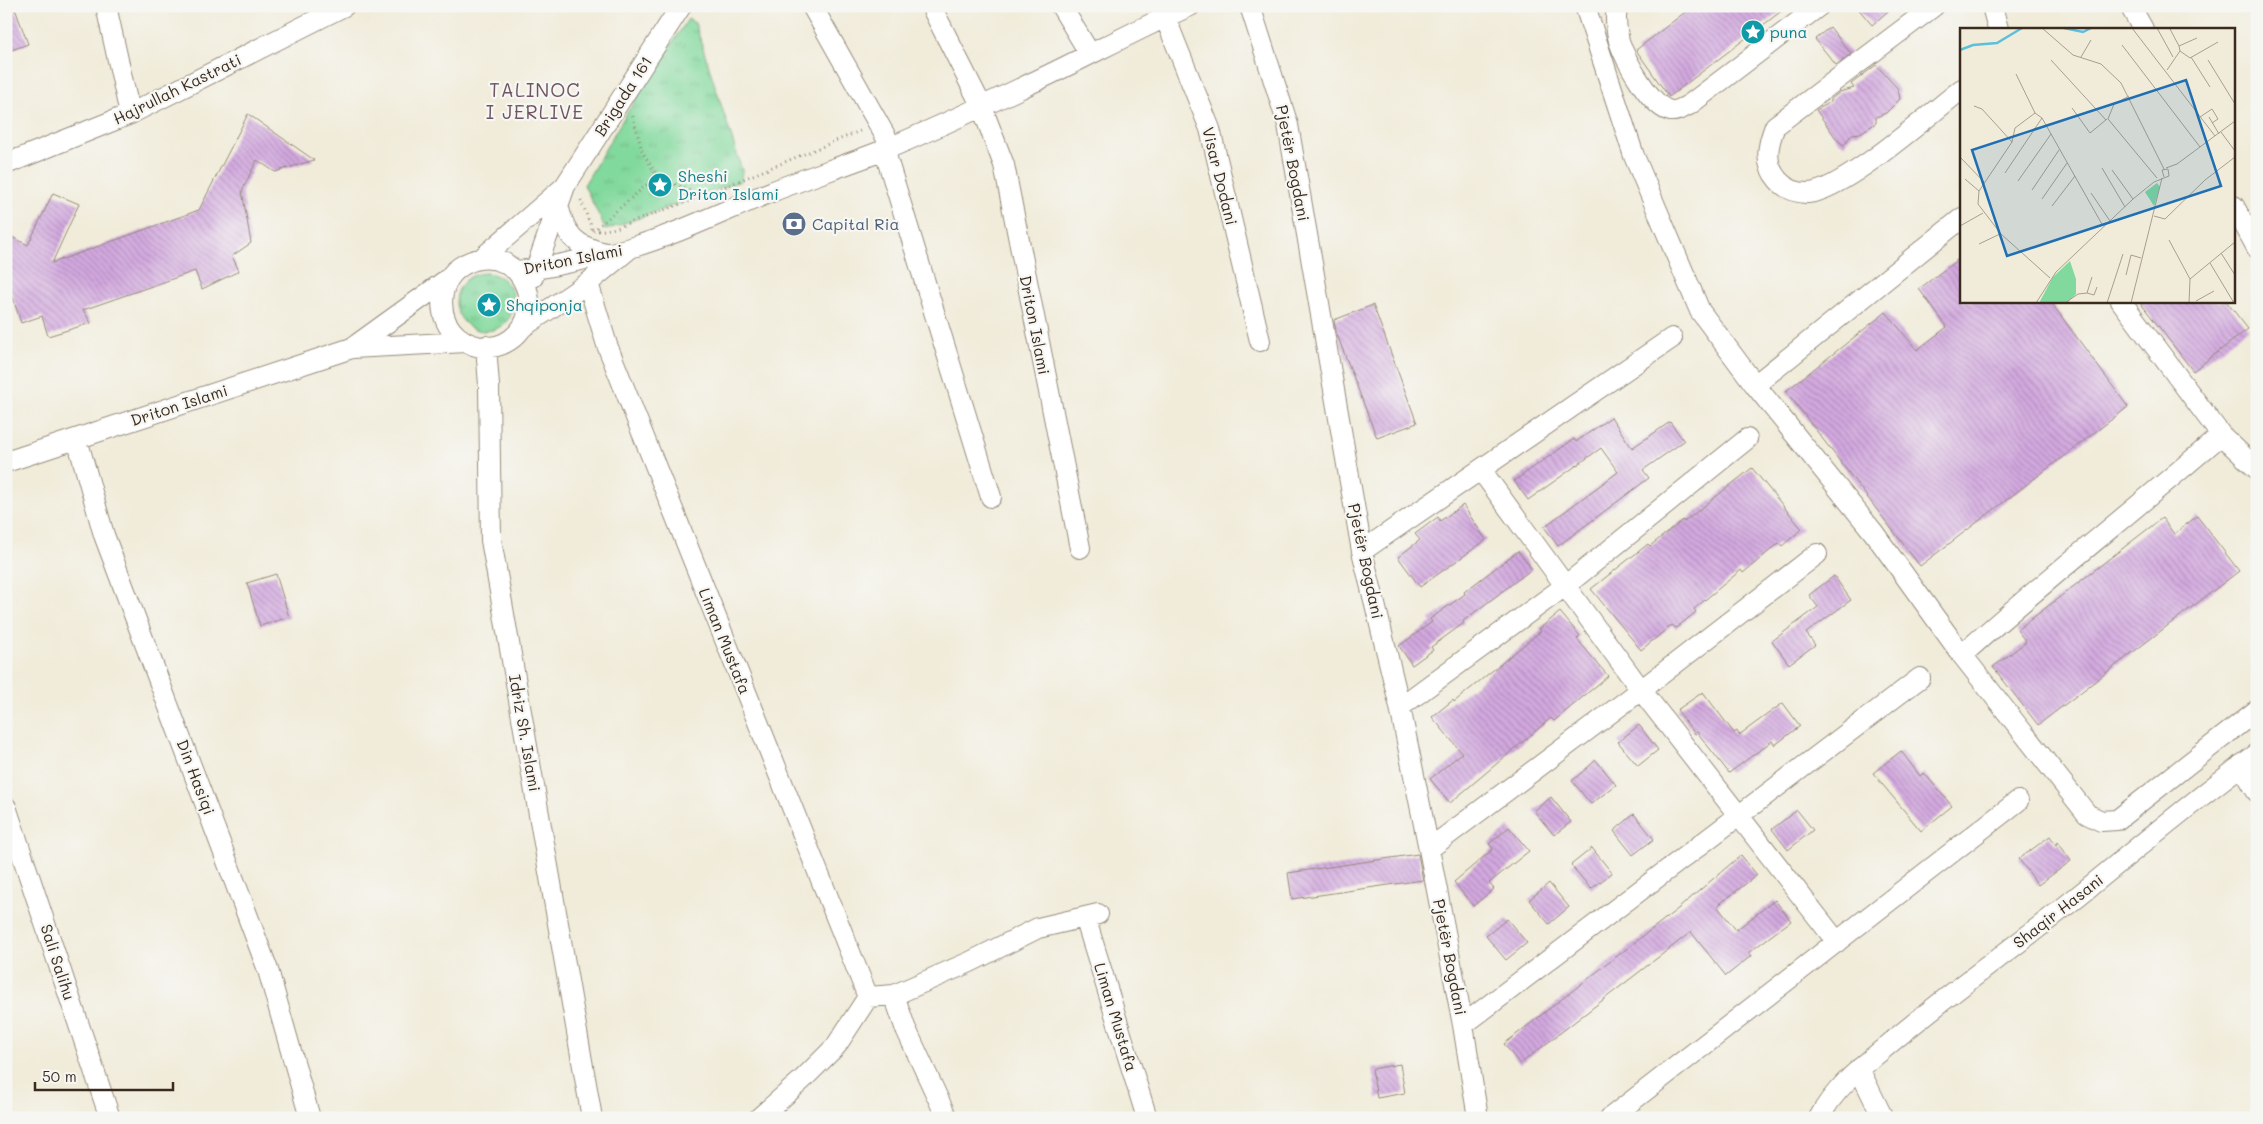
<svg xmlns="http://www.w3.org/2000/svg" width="2263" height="1124" font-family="Mali,sans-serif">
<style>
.grass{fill:url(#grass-tufts);stroke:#5e825e}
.building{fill:url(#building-back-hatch)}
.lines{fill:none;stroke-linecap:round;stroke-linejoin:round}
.minor-casing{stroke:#968b7c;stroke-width:22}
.path{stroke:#968b7c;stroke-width:3;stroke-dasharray:1 4;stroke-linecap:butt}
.minor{stroke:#fff;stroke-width:20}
.labels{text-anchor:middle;stroke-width:4.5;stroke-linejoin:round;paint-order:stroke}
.culture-label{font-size:16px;fill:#0d838f;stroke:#f6f6f2;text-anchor:start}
.street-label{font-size:16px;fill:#3b2a1e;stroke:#f6f6f2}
.service-label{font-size:16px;fill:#4e5e75;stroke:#f6f6f2;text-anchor:start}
.quarter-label{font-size:19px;letter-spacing:1px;fill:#705662;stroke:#f6f6f2}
.inset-river{fill:none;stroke:#5ebfdc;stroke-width:2.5}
.inset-road{fill:none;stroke:#a89e8f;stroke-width:1}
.view{fill:#1f6fb2;fill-opacity:0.15;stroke:#1f6fb2;stroke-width:2.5}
.inset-edge{fill:none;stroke:#3b2a1e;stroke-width:2.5}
</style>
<defs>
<pattern id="grass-tufts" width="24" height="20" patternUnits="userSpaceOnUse" patternTransform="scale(1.25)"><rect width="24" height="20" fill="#82d99d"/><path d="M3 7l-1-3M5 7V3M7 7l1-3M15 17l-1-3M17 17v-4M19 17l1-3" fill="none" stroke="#71ba87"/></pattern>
<pattern id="building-back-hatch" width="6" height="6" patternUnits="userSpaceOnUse" patternTransform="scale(1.25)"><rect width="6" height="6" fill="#d3a9e0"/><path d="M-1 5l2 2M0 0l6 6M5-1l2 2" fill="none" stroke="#ac8ab5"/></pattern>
</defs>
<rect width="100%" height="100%" fill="#f6f6f2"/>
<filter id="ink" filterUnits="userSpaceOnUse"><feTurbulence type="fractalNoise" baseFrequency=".02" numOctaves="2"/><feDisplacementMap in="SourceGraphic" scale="10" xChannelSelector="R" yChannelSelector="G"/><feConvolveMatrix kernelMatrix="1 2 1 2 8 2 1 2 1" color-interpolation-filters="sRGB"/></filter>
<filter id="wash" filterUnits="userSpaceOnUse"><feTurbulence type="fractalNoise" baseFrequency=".0096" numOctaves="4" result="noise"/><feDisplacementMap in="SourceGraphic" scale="20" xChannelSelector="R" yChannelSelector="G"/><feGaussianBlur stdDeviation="1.12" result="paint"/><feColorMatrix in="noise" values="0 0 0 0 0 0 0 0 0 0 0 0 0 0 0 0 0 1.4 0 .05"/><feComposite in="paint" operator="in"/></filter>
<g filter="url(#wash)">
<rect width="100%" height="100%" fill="#f1ecda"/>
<path class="grass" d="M 688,19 L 695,23 L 742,170 L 741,181 L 606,230 L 584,185 L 623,119 Z
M456 302a29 29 0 1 1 58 0a29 29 0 1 1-58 0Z"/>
<g id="blocks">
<path class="building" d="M 6,6 L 14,6 L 28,44 L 6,52 Z
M 1693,6 L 1788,6 L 1669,97 L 1636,50 Z
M 1856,6 L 1894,6 L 1872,25 Z
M 1830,27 L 1851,54 L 1836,65 L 1815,39 Z
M 1876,65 L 1898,89 L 1900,99 L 1886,113 L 1876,117 L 1876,123 L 1860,133 L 1852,134 L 1844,145 L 1838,141 L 1816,110 L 1831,102 L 1831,99 L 1840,92 L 1854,88 L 1851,84 Z
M 248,114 L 314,160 L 275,172 L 257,160 L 242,191 L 251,243 L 232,256 L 239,271 L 202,289 L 195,271 L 83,310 L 91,323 L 48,336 L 42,316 L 21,323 L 6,276 L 6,234 L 28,245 L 53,193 L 79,204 L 52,263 L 199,210 Z
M 1962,256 L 1962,301 L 2050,301 L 2128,407 L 1920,566 L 1786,391 L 1886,312 L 1917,350 L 1947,327 L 1919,289 Z
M 2139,301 L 2226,301 L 2248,329 L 2193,371 Z
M 1373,305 L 1417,423 L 1377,438 L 1336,332 L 1334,320 Z
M 1611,417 L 1632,448 L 1670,422 L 1684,441 L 1643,470 L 1649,478 L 1558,546 L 1544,527 L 1618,472 L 1601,448 L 1528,500 L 1514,481 L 1574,439 L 1576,442 Z
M 1752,468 L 1802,529 L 1782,546 L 1779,543 L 1743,573 L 1741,570 L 1694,609 L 1696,612 L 1676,628 L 1672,625 L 1641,650 L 1591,589 L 1648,544 L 1650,546 L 1683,520 L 1684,522 Z
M 1463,505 L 1486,540 L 1420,587 L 1398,557 L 1420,540 L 1415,534 L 1438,517 L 1440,521 Z
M 2197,516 L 2239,571 L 2038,725 L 1993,667 L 2026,642 L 2017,630 L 2162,518 L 2174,534 Z
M 1518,551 L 1532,569 L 1463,621 L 1464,623 L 1431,647 L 1433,650 L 1412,665 L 1399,646 L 1432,622 L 1430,619 L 1465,594 L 1464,592 Z
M 276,574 L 289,617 L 260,626 L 247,583 Z
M 1834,576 L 1851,600 L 1806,633 L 1815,645 L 1789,664 L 1772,641 L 1818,607 L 1809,595 Z
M 1560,612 L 1580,636 L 1577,639 L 1608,676 L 1554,721 L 1551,718 L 1450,803 L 1430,779 L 1462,753 L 1432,717 L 1453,700 L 1454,702 L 1541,631 L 1539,629 Z
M 1703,692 L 1734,733 L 1737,731 L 1739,735 L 1783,703 L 1800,726 L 1775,745 L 1772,741 L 1729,773 L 1697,732 L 1695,734 L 1677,710 Z
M 1639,725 L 1658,750 L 1638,766 L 1618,742 Z
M 1901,751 L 1920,776 L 1924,773 L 1952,806 L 1921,831 L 1873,773 Z
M 1596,760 L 1616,785 L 1591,804 L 1572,781 Z
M 1551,797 L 1571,822 L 1554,835 L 1534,811 Z
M 1797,810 L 1813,830 L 1788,850 L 1772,829 Z
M 1634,814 L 1654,839 L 1633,855 L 1614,831 Z
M 1509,827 L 1529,851 L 1489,883 L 1494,889 L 1473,906 L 1454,882 L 1493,849 L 1489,844 Z
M 2050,836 L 2056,845 L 2058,842 L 2071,861 L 2038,885 L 2019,859 Z
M 1592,848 L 1612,873 L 1591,889 L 1571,865 Z
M 1418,854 L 1423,880 L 1292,899 L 1288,873 Z
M 1741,855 L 1757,875 L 1717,906 L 1736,930 L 1775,900 L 1791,921 L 1748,953 L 1751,956 L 1726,976 L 1691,932 L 1520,1064 L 1504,1044 L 1679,908 Z
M 1549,883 L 1569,907 L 1549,924 L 1529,900 Z
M 1507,919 L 1527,943 L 1506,960 L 1486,936 Z
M 1400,1064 L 1405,1093 L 1377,1098 L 1372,1069 Z"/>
</g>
</g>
<g filter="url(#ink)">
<use href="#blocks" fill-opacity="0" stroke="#968b7c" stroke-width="1"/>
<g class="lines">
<defs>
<path id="minor" d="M 106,6 L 130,114
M 812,6 L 891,146
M 931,6 L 981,105 L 1004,165 L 1080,548
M 1061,6 L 1090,54
M 1250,6 L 1288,125 L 1362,551 L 1400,707 L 1429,849 L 1463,1025 L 1478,1118
M 1585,6 L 1634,156 L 1700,311 L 1755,385 L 1874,533 L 1962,655 L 2087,814 L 2101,821 L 2117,820 L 2257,710
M 1617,6 C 1615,18 1616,29 1619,41 C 1625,59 1651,108 1671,111 C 1677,112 1684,107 1689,105 L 1819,6
M 1934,6 L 1775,126 C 1768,144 1763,163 1778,180 C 1785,188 1796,193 1808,193 C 1842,192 1932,112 1962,89
M 1992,6 L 1998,29
M 2130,6 L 2143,29
M 1165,17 L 1210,129 L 1260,341
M 884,149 L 991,497
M 6,164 L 130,114 L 344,6
M 558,205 C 565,235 575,247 606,253
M 2234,206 L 2257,248
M 481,259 L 564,187
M 516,270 C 554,317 501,370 458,337 C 436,319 437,283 460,267 C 473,258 489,256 503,262 C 507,264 512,269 516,270 C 530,273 612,253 630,248 C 678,234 724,211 771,192 C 808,177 847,165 884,150 C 935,129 985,105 1036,81 C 1087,57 1137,29 1190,6
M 533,277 L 565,186 L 681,6
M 588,283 L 607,345 L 868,997 L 836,1046 L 802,1080 L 759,1118
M 2121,301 L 2221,435 L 2257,469
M 523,327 L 588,283 L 629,249
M 486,346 L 489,385 L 491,540 L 592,1118
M 352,348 L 449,278
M 1755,385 L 1962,218
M 77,439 L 104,535 L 268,970 L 310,1118
M 6,462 L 352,348 L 466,342
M 1481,470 L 1641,690 L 1837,942
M 1362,551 L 1672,338
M 1962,655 C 2046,579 2136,509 2221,435
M 1400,707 L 1565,586 L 1747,439
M 2241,765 L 2257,792
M 6,807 L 110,1118
M 1429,849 L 1641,690 L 1817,554
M 1085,917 L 1147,1118
M 894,995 L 905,1027 L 947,1118
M 868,997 L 894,995 L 970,962 L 1038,928 L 1098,914
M 1463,1025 L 1920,678
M 1859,1069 L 1883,1118
M 1610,1118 L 2018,801
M 1819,1118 C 1836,1085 1867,1063 1894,1040 C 1943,999 1994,962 2044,923 C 2115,868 2183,807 2257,754"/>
</defs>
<use href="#minor" class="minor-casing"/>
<path class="path" d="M 633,116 L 642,151 L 657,176 L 701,196
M 581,200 L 592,229
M 593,231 L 657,176
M 598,231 L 616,228 L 702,196 L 860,131"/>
<use href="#minor" class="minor"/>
</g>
</g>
<defs>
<symbol id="sight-disc" viewBox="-11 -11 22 22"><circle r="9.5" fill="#0f9aa8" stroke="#f6f6f2"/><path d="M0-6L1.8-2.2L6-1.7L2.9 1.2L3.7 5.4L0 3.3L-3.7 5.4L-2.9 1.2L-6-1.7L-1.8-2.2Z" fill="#fff"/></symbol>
<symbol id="bank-disc" viewBox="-11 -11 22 22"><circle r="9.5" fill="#5c6f8a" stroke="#f6f6f2"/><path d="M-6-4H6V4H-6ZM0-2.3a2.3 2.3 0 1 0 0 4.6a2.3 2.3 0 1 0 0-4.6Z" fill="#fff"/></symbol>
</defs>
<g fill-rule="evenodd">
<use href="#sight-disc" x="1739" y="18" width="28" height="28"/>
<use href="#sight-disc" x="646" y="171" width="28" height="28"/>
<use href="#bank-disc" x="780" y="210" width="28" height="28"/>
<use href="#sight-disc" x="475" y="291" width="28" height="28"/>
</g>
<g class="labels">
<g class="culture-label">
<text x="1770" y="38">puna</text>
<text x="678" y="182">Sheshi<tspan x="678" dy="18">Driton Islami</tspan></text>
<text x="506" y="311">Shqiponja</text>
</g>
<g class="street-label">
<text transform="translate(177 89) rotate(-26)" y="6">Hajrullah Kastrati</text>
<text transform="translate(623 96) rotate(-57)" y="6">Brigada 161</text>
<text transform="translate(1293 163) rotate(79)" y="6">Pjetër Bogdani</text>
<text transform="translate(1220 176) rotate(76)" y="6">Visar Dodani</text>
<text transform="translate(573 259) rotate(-11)" y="6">Driton Islami</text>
<text transform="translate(1035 325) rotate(79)" y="6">Driton Islami</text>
<text transform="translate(179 405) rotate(-18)" y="6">Driton Islami</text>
<text transform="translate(1366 561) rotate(78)" y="6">Pjetër Bogdani</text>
<text transform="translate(725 641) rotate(68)" y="6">Liman Mustafa</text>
<text transform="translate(525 733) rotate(80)" y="6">Idriz Sh. Islami</text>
<text transform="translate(196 777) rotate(69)" y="6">Din Hasiqi</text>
<text transform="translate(2058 911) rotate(-38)" y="6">Shaqir Hasani</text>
<text transform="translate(1450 957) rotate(79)" y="6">Pjetër Bogdani</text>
<text transform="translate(58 962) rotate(72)" y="6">Sali Salihu</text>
<text transform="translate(1116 1017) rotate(73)" y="6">Liman Mustafa</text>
</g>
<g class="service-label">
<text x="812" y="230">Capital Ria</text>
</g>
<g class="quarter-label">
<text x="535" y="97">TALINOC<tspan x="535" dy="22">I JERLIVE</tspan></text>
</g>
</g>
<g transform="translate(1960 28)">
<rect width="275" height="275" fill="#f1ecda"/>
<path d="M 197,155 L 200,159 L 194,178 L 185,164 Z" fill="#82d99d"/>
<path d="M 110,233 L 116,251 L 116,266 L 107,275 L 79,275 L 93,249 Z" fill="#82d99d"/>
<path class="inset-river" d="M 104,0 L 123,4 L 131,0M 0,22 L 13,17 L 37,15 L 62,0"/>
<path class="inset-road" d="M 82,0 L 113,27 L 141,36 L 161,55 L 204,141M 172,0 L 255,108M 197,0 L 213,29M 210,1 L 219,18M 162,17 L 240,119M 220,23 L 219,18 L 237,10M 121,29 L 131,12M 231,29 L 250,59M 91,32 L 146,92M 248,32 L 275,76M 207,42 L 220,23 L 230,30 L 258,14M 56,46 L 75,85M 169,68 L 154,76 L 148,91 L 197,150M 14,78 L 22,81 L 52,114M 112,80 L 130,105M 75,85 L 55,100 L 52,114 L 19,163 L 18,176 L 41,206 L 90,250M 75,85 L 82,90 L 143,198M 240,89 L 252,81 L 258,91 L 252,95M 249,89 L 259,106M 261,104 L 275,123M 130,105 L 147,91M 0,129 L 25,155M 142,140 L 165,179M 206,140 L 217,136 L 275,93M 152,142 L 173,171M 45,145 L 82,90M 5,151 L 19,163M 58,153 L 91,106M 72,162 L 99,122M 131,165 L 150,193M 82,171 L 107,135M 92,178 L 115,148M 194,188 L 205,191 L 245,152 L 275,129M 0,198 L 23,185M 209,212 L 230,251M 19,216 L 40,206M 261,225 L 275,247M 250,235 L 274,275M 166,247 L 171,227 L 181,230M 127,265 L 134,267 L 137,259M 236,273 L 254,263M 76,275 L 96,244 L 173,171 L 194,154 L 209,148 L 208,141 L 202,142 L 204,149M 105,275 L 118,266 L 127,265 L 132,249M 147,275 L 163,226M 171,275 L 202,150M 229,275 L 230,251 L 275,214"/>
<path class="view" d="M 226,52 L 261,158 L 47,228 L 12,122 Z"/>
<rect width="275" height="275" class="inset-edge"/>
</g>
<rect width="2263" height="1124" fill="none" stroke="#f6f6f2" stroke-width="25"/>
<path d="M35 1082v8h138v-8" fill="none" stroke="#3b2a1e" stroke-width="2.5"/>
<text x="42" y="1082" font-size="15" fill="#3b2a1e" stroke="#f6f6f2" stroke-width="4" paint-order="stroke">50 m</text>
</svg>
